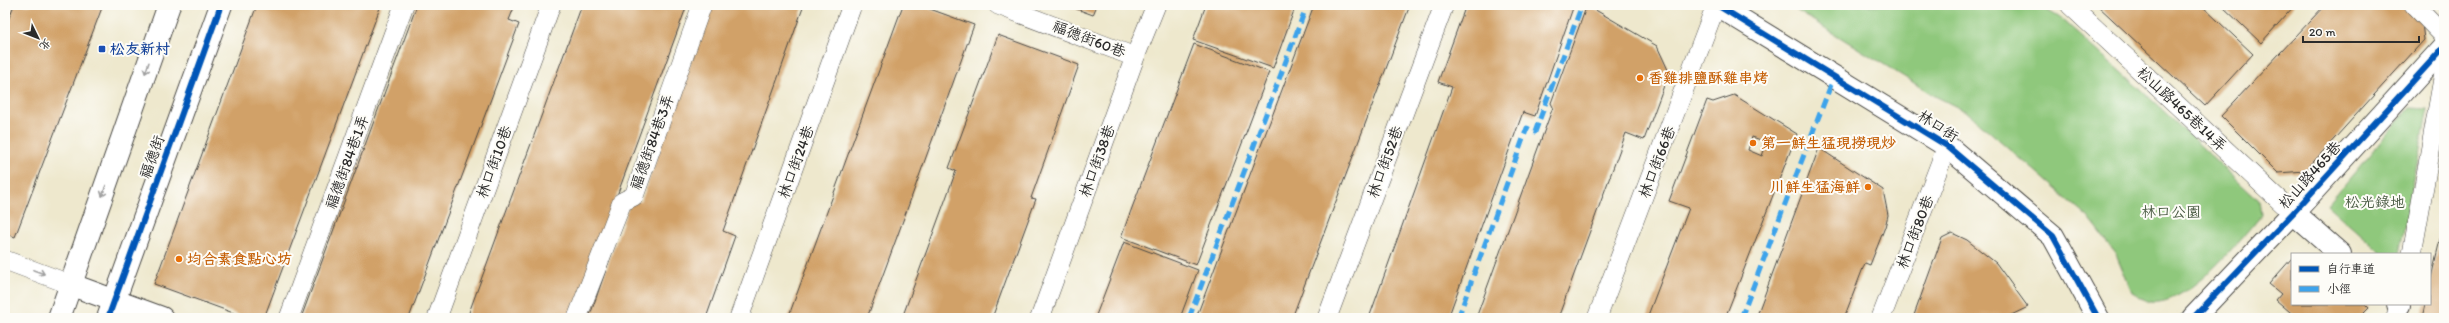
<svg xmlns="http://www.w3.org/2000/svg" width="2449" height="323" font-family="Itim,'LXGW WenKai TC',sans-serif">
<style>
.green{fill:#8fc87c;stroke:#5d7a54}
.building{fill:#d1a168;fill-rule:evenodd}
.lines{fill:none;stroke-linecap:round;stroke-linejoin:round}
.service-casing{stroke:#484743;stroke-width:20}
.minor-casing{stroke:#484743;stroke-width:24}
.tertiary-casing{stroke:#484743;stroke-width:24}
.service{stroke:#fff;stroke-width:19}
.minor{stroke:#fff;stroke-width:22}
.tertiary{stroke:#fff;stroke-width:22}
.quiet{stroke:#3ea3eb;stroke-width:5;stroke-dasharray:10 5;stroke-linecap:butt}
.cycleway-casing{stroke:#fdfcf7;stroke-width:8}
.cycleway{stroke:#0057b8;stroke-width:6}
.oneway{stroke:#a0a0a0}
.transit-dot{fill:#1a4fb4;stroke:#fdfcf7;stroke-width:1.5}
.food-dot{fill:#e8710a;stroke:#fdfcf7;stroke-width:1.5}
.labels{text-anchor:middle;stroke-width:4;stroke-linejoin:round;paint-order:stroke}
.street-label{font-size:15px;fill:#2b2b2b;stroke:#fdfcf7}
.transit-label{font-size:15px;font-weight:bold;fill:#164399;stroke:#fdfcf7;text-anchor:start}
.food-label{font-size:15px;font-weight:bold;fill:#c56008;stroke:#fdfcf7;text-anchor:start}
.park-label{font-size:15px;fill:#495a43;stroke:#fdfcf7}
</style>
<rect width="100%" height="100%" fill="#fdfcf7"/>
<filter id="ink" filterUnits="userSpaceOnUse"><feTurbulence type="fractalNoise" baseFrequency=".025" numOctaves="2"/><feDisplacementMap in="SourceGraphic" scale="8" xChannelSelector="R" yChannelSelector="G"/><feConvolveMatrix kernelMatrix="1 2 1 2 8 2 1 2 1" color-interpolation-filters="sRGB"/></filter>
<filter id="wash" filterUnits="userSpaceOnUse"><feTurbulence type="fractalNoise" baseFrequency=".012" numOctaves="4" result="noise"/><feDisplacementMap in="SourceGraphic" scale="16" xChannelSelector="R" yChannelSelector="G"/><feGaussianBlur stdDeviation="0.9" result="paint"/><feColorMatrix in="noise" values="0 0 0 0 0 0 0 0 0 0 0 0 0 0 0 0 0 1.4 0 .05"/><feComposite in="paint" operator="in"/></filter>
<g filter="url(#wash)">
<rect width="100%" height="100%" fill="#eee8cd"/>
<path class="green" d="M 1788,5 L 2038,5 L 2062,19 L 2154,102 L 2259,201 L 2261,215 C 2240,240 2187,307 2151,302 C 2145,301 2138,295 2132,292 L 2116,254 L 2088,217 L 1967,112 L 1935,96 Z
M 2409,108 L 2428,109 L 2399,254 L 2382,254 L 2327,205 Z"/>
<g id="blocks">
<path class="building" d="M 14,5 L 103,5 L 15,237 L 5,233 L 5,28 Z
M 257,5 L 381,5 L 264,318 L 247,318 L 154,284 Z
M 417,5 L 515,5 L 509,20 L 519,24 L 409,318 L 301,318 Z
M 582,5 L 687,5 L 572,318 L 467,318 Z
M 711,5 L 804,5 L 723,231 L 735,236 L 706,318 L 589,318 L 631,199 L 641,202 Z
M 903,5 L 919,5 L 974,25 L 901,226 L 867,318 L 788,318 Z
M 1066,5 L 1097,5 L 1093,15 Z
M 1206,5 L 1296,5 L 1273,68 L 1193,40 Z
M 1314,5 L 1410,5 L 1292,318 L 1196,318 Z
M 1466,5 L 1574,5 L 1535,116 L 1523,112 L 1448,318 L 1369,318 L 1452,87 L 1438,82 Z
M 1587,5 L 1657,46 L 1669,72 L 1644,140 L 1626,133 L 1558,318 L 1476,318 L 1553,107 L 1551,103 Z
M 2097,5 L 2201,5 L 2253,54 L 2205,106 Z
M 2221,5 L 2295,5 L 2261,43 Z
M 2325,5 L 2409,5 L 2421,15 L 2424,40 L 2305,171 L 2278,173 L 2221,116 Z
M 998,35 L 1079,65 L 1031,198 L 1036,199 L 992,318 L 902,318 L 956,171 L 949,168 Z
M 1194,44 L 1269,72 L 1196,265 L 1121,237 Z
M 1734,95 L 1797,134 L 1725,318 L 1647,318 L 1689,208 L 1669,201 L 1707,100 L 1713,102 ZM 1752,137 L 1767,142 L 1762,156 L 1748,150 Z
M 1819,148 L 1883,190 L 1888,215 L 1885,227 L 1870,265 L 1865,263 L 1844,318 L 1756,318 Z
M 2444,223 L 2444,318 L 2422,318 L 2425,304 L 2430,304 L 2430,282 Z
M 1952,233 L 1967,240 L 1996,263 L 2028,307 L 2005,318 L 1913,318 L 1942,238 Z
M 1124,242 L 1198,270 L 1180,318 L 1095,318 Z
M 2292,258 L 2292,304 L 2365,304 L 2369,308 L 2364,313 L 2365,318 L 2297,318 L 2276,300 L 2281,294 L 2269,284 Z"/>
</g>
</g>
<g filter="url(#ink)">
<use href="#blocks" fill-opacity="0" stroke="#484743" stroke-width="1"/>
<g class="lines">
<defs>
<path id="service" d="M 998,5 L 1135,57
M 2070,5 L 2293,213
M 2414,5 L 2444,36
M 2412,254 L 2444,73
M 5,260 L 72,285
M 289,318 L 404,5
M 437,318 L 551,5
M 577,318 L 622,202 L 634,196 L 702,5
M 739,318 L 852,5
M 1040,318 L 1135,57 L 1156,5
M 1327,318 L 1444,5
M 1597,318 L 1716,5
M 1881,318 L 1947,146
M 2396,318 L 2399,304"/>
<path id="minor" d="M 1717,5 L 1947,146 L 2053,236 L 2098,318
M 2293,213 L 2340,254
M 72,285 L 162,318
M 2398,304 L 2399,305
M 2193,318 L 2293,213 L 2444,47"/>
<path id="tertiary" d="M 59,318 L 169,5
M 108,318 L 221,5"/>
</defs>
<use href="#service" class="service-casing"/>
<use href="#minor" class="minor-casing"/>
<use href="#tertiary" class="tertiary-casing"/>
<use href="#service" class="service"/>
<use href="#minor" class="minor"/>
<use href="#tertiary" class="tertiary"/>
<path class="quiet" d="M 1189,318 L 1307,5
M 1458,318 L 1527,128 L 1535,132 L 1582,5
M 1741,318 L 1834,77"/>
<defs>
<path id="cycleway" d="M 1717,5 L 1947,146 L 2053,236 L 2098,318
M 108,318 L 221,5
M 2193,318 L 2293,213 L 2444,47"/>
</defs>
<use href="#cycleway" class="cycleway-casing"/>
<use href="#cycleway" class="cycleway"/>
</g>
<defs><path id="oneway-shaft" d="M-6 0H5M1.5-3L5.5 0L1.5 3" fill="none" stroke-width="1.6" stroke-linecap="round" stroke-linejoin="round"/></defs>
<g class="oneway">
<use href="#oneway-shaft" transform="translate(147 68) rotate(109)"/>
<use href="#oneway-shaft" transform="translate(104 191) rotate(109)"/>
<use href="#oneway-shaft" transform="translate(39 272) rotate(20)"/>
</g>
</g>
<rect class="transit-dot" x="98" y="45" width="8" height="8" rx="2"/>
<g class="food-dot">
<circle cx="1640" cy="78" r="4"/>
<circle cx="1753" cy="143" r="4"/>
<circle cx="1868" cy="187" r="4"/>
<circle cx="179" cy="259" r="4"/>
</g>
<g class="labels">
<g class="street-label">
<text transform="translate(1089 39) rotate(21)" y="5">福德街60巷</text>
<text transform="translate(2182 109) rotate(43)" y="5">松山路465巷14弄</text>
<text transform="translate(1938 126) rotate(33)" y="5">林口街</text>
<text transform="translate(652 142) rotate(-70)" y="5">福德街84巷3弄</text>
<text transform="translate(152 157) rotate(-70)" y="5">福德街</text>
<text transform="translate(1097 161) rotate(-70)" y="5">林口街38巷</text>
<text transform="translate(347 162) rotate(-70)" y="5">福德街84巷1弄</text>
<text transform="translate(494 162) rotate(-70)" y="5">林口街10巷</text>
<text transform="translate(796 162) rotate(-70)" y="5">林口街24巷</text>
<text transform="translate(1385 162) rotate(-70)" y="5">林口街52巷</text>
<text transform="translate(1657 162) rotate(-69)" y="5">林口街66巷</text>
<text transform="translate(2310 175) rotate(-48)" y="5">松山路465巷</text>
<text transform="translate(1915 232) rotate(-69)" y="5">林口街80巷</text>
</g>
<g class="transit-label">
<text x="110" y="54">松友新村</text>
</g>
<g class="food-label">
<text x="1648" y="83">香雞排鹽酥雞串烤</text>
<text x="1761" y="148">第一鮮生猛現撈現炒</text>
<text x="1860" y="192" text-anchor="end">川鮮生猛海鮮</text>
<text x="187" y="264">均合素食點心坊</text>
</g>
<g class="park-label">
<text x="2375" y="207">松光錄地</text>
<text x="2171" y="217">林口公園</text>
</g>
</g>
<rect width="2449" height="323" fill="none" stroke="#fdfcf7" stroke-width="20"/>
<rect x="2291" y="253" width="140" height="52" fill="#fdfcf7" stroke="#a9a8a5"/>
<rect x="2299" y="266" width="20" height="6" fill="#0057b8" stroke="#a9a8a5"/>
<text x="2327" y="273" font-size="12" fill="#2b2b2b">自行車道</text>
<rect x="2299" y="286" width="20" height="6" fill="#3ea3eb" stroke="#a9a8a5"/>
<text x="2327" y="293" font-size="12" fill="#2b2b2b">小徑</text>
<g transform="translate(38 38) rotate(133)" stroke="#fdfcf7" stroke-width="3" paint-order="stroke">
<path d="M0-3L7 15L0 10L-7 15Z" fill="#2b2b2b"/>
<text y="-6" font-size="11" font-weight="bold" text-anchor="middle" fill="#2b2b2b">北</text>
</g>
<path d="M2303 36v6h116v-6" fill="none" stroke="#2b2b2b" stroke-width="2"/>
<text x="2309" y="36" font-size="12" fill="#2b2b2b" stroke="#fdfcf7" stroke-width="3" paint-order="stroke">20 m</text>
</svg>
